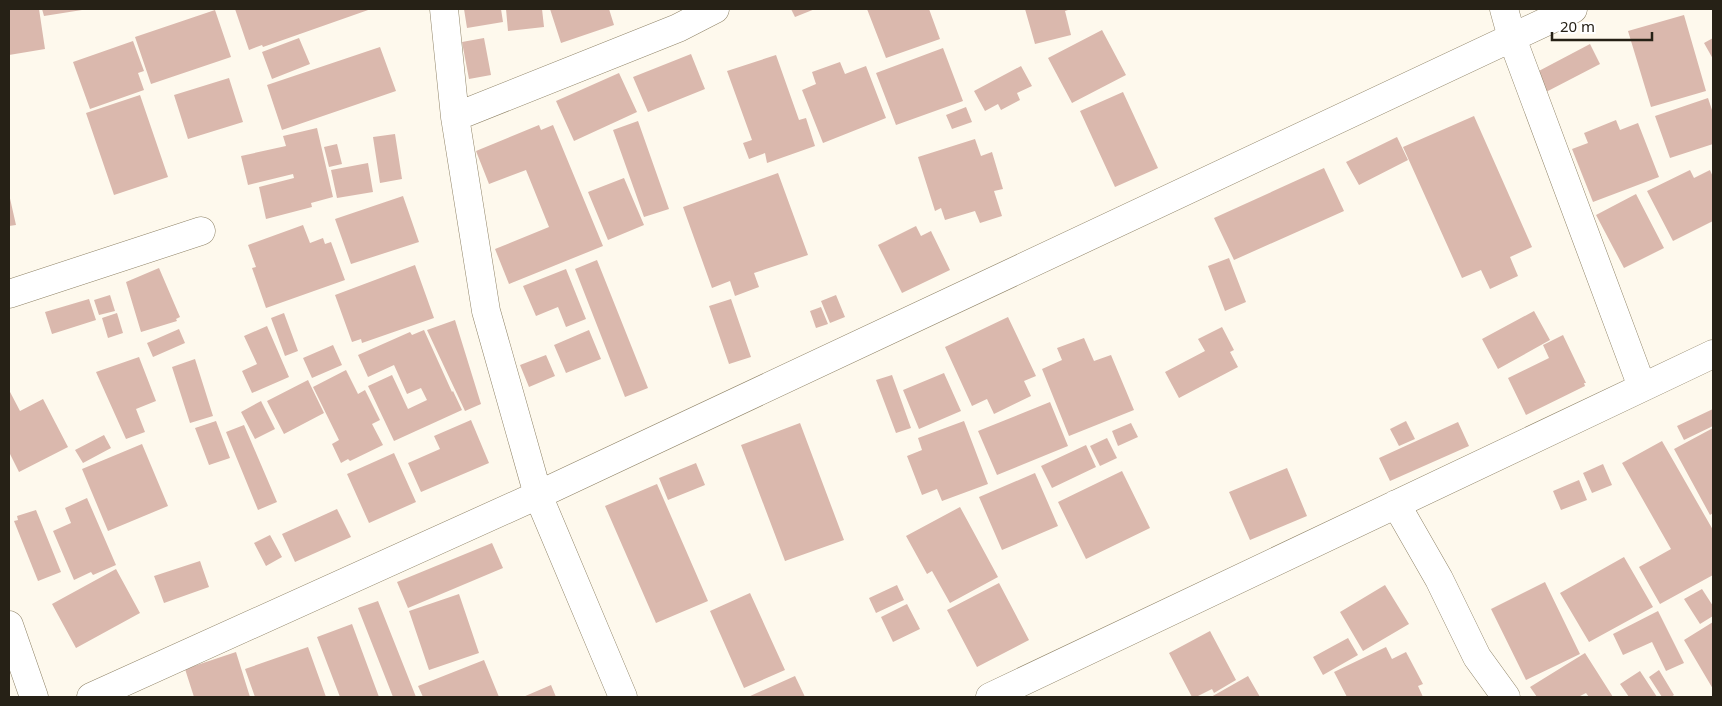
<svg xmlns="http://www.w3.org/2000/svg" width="1722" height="706" font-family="'Noto Sans',sans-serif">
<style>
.building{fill:#dab8ad}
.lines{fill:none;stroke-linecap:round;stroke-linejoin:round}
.minor-casing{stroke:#8f8367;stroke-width:29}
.minor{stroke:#fff;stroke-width:28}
</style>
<rect width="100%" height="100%" fill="#fef9ed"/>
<path class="building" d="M 9,9 L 39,9 L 45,49 L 9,55 Z
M 42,9 L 82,9 L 82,10 L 44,16 Z
M 235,9 L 371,9 L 263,47 L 262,45 L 249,50 Z
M 464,9 L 501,9 L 503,22 L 467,28 Z
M 506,9 L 542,9 L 544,27 L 508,31 Z
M 550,9 L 609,9 L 614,25 L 561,43 Z
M 791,9 L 815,9 L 795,17 Z
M 867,9 L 929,9 L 940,39 L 886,58 Z
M 1025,9 L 1071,9 L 1065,11 L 1071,35 L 1035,44 Z
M 215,10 L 231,57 L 151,84 L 135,37 Z
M 1684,15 L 1706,91 L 1651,107 L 1628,31 Z
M 1102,30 L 1126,75 L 1072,103 L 1048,58 Z
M 299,38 L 310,64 L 272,79 L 262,52 Z
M 484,38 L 491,75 L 469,79 L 462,42 Z
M 1713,38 L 1713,59 L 1704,43 Z
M 133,41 L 144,71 L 138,73 L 144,90 L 90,109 L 73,62 Z
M 1590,44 L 1600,64 L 1546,92 L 1535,73 Z
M 380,47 L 396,91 L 282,130 L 267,85 Z
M 943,48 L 963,101 L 896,125 L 876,73 Z
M 691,54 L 705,89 L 648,112 L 633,77 Z
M 776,55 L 799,120 L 806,118 L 815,146 L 767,163 L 765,153 L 749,159 L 743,143 L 752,140 L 727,71 Z
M 840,62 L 845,74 L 866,66 L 886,118 L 823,143 L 802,90 L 816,84 L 812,72 Z
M 1021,66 L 1032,86 L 1017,93 L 1020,100 L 1001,110 L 998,104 L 985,111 L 974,91 Z
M 619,73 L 637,112 L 574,141 L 556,101 Z
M 229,78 L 243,122 L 188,139 L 174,95 Z
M 1123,92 L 1158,168 L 1115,187 L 1080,111 Z
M 140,95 L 168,177 L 114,195 L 86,113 Z
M 1708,98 L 1713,113 L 1713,144 L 1670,158 L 1655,116 Z
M 966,107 L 972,122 L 952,129 L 946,115 Z
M 1474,116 L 1532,247 L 1510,257 L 1518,276 L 1490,289 L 1481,270 L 1462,278 L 1403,147 Z
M 1616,120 L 1620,130 L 1638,123 L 1659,177 L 1593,202 L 1572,149 L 1588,143 L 1584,133 Z
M 638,121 L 669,209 L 644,217 L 613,130 Z
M 539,125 L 541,130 L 553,125 L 603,246 L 509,284 L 495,249 L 549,227 L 526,170 L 489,184 L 476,151 Z
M 317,128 L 333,197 L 311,203 L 312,207 L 266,219 L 259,187 L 294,178 L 293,174 L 248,185 L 241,156 L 286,146 L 283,136 Z
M 395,134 L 402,179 L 380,183 L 373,137 Z
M 1397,137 L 1408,160 L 1359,185 L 1346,162 Z
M 975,139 L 981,156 L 992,152 L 1003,189 L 994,191 L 1002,216 L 980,223 L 975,211 L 945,220 L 941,208 L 935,211 L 918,157 Z
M 337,144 L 342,164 L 329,167 L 324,147 Z
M 368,163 L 373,192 L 337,198 L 331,170 Z
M 1324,168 L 1344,211 L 1234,260 L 1214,218 Z
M 1690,170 L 1694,178 L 1710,170 L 1713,177 L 1713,221 L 1673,241 L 1647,191 Z
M 778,173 L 808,255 L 754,273 L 759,287 L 735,296 L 730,281 L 712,288 L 683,207 Z
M 624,178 L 644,225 L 608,240 L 588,192 Z
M 9,194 L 16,225 L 9,226 Z
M 1636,194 L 1664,248 L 1624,268 L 1596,215 Z
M 403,196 L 419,242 L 351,264 L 335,219 Z
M 303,225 L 310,243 L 323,238 L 325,244 L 331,242 L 345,280 L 266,308 L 252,268 L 256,267 L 248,245 Z
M 916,226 L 921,236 L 931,231 L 950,270 L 902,293 L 878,245 Z
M 1229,258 L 1246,302 L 1225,311 L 1208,266 Z
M 597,260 L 648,388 L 625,397 L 575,269 Z
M 415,265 L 434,318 L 362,343 L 361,339 L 352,342 L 335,295 Z
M 159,268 L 180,317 L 176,319 L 177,321 L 141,332 L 126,282 Z
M 566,269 L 586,319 L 566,327 L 558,307 L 536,316 L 523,286 Z
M 110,295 L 115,311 L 99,315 L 94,300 Z
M 836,295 L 845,317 L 830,323 L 821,301 Z
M 89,299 L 96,320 L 52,334 L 45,312 Z
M 731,299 L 751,357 L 729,364 L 709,306 Z
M 821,307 L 828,324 L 816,328 L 810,311 Z
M 1534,311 L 1550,340 L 1498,369 L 1482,339 Z
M 117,313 L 123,333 L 108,338 L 102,318 Z
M 284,313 L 298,351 L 285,356 L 271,318 Z
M 1008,317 L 1036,376 L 1024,381 L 1031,396 L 994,414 L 987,399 L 972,406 L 945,347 Z
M 455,320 L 481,404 L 465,411 L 427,330 Z
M 267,326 L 289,377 L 252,393 L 242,371 L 257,364 L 244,336 Z
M 1222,327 L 1234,350 L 1230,352 L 1238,367 L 1179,398 L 1165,372 L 1205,351 L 1198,339 Z
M 179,329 L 185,343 L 153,357 L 147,343 Z
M 424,330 L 452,392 L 453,391 L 462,410 L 394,441 L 368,386 L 392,375 L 408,409 L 427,400 L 421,388 L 407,394 L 394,365 L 368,377 L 358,355 L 410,332 L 412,335 Z
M 589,330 L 601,359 L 566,373 L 554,345 Z
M 1563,335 L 1586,383 L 1584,383 L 1585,386 L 1526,415 L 1508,378 L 1549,358 L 1543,345 Z
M 1084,338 L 1094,361 L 1111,355 L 1134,410 L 1069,436 L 1042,369 L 1062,360 L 1057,348 Z
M 333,345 L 342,365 L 312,378 L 303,358 Z
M 546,355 L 555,376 L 529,387 L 520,365 Z
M 139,357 L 156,401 L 136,409 L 145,432 L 126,439 L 96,372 Z
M 195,359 L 213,416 L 190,423 L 172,367 Z
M 346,370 L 358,394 L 365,390 L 380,420 L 372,424 L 383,445 L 350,461 L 348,459 L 341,463 L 332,444 L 339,440 L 313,387 Z
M 944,373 L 961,411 L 919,429 L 903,390 Z
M 892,375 L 911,428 L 896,433 L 876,380 Z
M 308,380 L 324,413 L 284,434 L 267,401 Z
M 9,390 L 20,411 L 43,399 L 68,447 L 19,472 L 9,452 Z
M 261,401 L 275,429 L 255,439 L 241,412 Z
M 1050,402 L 1068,446 L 997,475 L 978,431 Z
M 1713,409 L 1713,426 L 1684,440 L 1677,426 Z
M 471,420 L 489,463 L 421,492 L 408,463 L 440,449 L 434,436 Z
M 216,421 L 230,458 L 209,465 L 195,428 Z
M 964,421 L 988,484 L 942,501 L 937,489 L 922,495 L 907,456 L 922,450 L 918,438 Z
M 1406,421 L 1415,439 L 1399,446 L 1390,429 Z
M 1458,422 L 1469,446 L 1390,481 L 1379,458 Z
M 800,423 L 844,540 L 785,561 L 741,445 Z
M 1131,423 L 1138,437 L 1118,446 L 1112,431 Z
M 244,425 L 277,502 L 258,510 L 226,432 Z
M 1713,428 L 1713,513 L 1710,515 L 1674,449 Z
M 104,435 L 111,448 L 83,463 L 75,450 Z
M 1107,438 L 1117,458 L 1100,466 L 1090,446 Z
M 1662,441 L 1713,530 L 1713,575 L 1660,604 L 1639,567 L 1671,549 L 1622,463 Z
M 142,444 L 168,506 L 108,531 L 82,469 Z
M 1086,445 L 1096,467 L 1052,488 L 1041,466 Z
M 394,453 L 416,502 L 369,523 L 347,474 Z
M 696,463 L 705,485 L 668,500 L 659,478 Z
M 1603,464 L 1612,485 L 1592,493 L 1583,473 Z
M 1287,468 L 1307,516 L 1250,540 L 1229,492 Z
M 1122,471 L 1150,528 L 1086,559 L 1058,502 Z
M 1035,473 L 1058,526 L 1002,550 L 979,497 Z
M 1579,480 L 1587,500 L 1561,510 L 1553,491 Z
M 657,484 L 708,601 L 656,623 L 605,506 Z
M 87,498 L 116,565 L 93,575 L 91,572 L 74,580 L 53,531 L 71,523 L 65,508 Z
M 960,507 L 998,577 L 950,603 L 932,571 L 927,574 L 906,536 Z
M 337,509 L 351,537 L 295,562 L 282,534 Z
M 36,510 L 61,572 L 38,581 L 14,521 L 18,520 L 17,516 Z
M 270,535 L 282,557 L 266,566 L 254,543 Z
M 492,543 L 503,568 L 408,608 L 397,582 Z
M 1624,557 L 1653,607 L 1589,642 L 1560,593 Z
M 200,561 L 209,587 L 164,603 L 154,576 Z
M 116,569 L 140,613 L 76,648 L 52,604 Z
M 1545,582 L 1580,654 L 1526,680 L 1491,609 Z
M 999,583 L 1029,640 L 977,667 L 947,610 Z
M 897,585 L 904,600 L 876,613 L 869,598 Z
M 1385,585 L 1409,624 L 1363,651 L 1340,612 Z
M 1702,589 L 1713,606 L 1713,616 L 1700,624 L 1684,599 Z
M 750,593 L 785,670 L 744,688 L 710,611 Z
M 459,594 L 479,653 L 429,670 L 409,611 Z
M 378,601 L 416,697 L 393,697 L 358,608 Z
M 907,604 L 920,629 L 893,642 L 881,617 Z
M 1658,611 L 1684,663 L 1666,671 L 1652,642 L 1623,655 L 1613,634 Z
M 1713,622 L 1713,689 L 1684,640 Z
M 352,624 L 379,697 L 340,697 L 317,637 Z
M 1210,631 L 1236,680 L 1214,693 L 1212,689 L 1196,697 L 1192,697 L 1169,653 Z
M 1348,638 L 1358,655 L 1323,675 L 1313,657 Z
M 308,647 L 326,697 L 255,697 L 245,669 Z
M 1386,647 L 1392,659 L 1406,652 L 1423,684 L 1418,686 L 1423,697 L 1347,697 L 1334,672 Z
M 236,652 L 250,697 L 194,697 L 185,669 Z
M 1585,653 L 1613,697 L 1589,697 L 1586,693 L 1578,697 L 1537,697 L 1530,687 Z
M 484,660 L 499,697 L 423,697 L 418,686 Z
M 1659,670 L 1674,695 L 1671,697 L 1662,697 L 1649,677 Z
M 1640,671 L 1657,697 L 1629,697 L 1620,684 Z
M 795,676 L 805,697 L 748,697 Z
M 1248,676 L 1260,697 L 1211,697 Z
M 551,685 L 556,697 L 523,697 Z"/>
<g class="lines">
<defs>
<path id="minor" d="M 444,9 L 455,117 L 486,311 L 538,495 L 623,697
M 1504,9 L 1512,38 L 1642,387
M 455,117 L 678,28 L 715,9
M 9,294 L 201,231
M 1396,504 L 1439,579 L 1477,657 L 1506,697
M 9,625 L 34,697
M 91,697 L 538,495 L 1573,9
M 990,697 L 1713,354"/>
</defs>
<use href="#minor" class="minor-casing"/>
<use href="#minor" class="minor"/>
</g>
<rect width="1722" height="706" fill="none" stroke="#262116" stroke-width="20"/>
<path d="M1552 32v8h100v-8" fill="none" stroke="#262116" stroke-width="2.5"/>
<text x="1560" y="32" font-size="15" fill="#262116" stroke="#ffffff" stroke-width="4" paint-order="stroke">20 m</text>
</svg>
